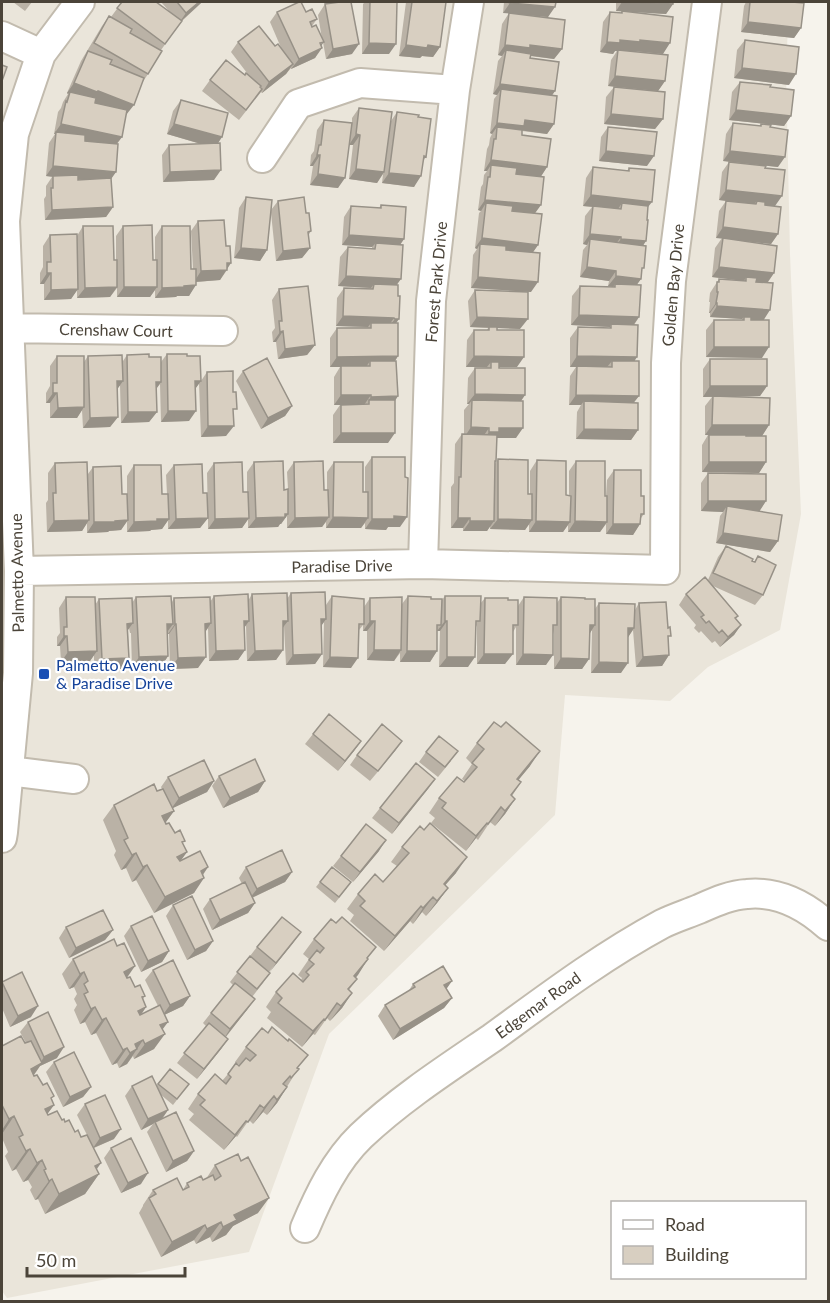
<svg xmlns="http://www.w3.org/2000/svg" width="830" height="1303" font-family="Lato,sans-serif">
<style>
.residential{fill:#eae5da}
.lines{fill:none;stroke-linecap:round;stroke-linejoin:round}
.minor-casing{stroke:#c2bbae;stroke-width:32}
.minor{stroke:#fff;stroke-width:28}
.wall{fill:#bab2a6}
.shaded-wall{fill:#979187}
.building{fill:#d8cfc1;stroke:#979187;stroke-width:1.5}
.transit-dot{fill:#1a4fb4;stroke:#fff;stroke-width:2}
.labels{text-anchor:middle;stroke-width:4.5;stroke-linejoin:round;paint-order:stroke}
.street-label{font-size:16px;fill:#4b4439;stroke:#fff}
.transit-label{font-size:16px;fill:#164399;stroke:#fff;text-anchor:start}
</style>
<rect width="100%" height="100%" fill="#f6f3ec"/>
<path class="residential" d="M 2,2 L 789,2 L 786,71 L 790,254 L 801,514 L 780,630 L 708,667 L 670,701 L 565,695 L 555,815 L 329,1034 L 249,1252 L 7,1298 L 2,1291 Z"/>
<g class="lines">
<defs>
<path id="minor" d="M 2,36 L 41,54
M 262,158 L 298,104 L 360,83 L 455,90
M 2,328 L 223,331
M 423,564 L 431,301 L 455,90 L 469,2
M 19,571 L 423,564 L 665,570 L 666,363 L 671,281 L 707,2
M 9,771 L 74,779
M 2,838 L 3,832 L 18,673 L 19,571 L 5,221 L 14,134 L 41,54 L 80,2
M 305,1228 C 319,1195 335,1161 361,1136 C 400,1099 448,1068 492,1038 C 547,998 601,957 662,924 C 674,918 687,914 699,909 C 715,902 730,895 747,894 C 778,891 806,906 828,926"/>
</defs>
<use href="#minor" class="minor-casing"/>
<use href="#minor" class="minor"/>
</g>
<path class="wall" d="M 13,2 L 32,2 L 25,11 Z
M 122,2 L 159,2 L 158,3 L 170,12 L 161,2 L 202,2 L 200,4 L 182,21 L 161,50 L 148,74 L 142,83 L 126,115 L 122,137 L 117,144 L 116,172 L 111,178 L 113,207 L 106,217 L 45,220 L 44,199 L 46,196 L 46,186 L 52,177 L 46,176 L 49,143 L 55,134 L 54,134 L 58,112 L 61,108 L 63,102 L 68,94 L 67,93 L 81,61 L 102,26 L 109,16 L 111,17 Z
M 365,2 L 370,2 L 389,54 L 362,54 L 363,4 Z
M 406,2 L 446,2 L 440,47 L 433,57 L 422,56 L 420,58 L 399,56 Z
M 504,2 L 556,2 L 548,17 L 523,15 L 562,49 L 554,59 L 530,56 L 530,58 L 555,91 L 552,95 L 554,124 L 547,134 L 522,131 L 522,135 L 547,167 L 541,176 L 535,213 L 538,245 L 533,252 L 531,292 L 471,288 L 473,255 L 477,249 L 475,248 L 479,213 L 481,211 L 478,210 L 481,187 L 483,184 L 484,175 L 487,171 L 484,171 L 487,149 L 489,145 L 490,138 L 492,134 L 490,133 L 494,99 L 497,95 L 493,94 L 498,61 L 502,56 L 498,55 L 502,24 L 509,13 L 503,13 Z
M 616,2 L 673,2 L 673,4 L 666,14 L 616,11 Z
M 746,2 L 792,2 L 801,28 L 794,38 L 741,32 L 744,6 Z
M 325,4 L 352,54 L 326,59 L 323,42 L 315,58 L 291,69 L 291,68 L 286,74 L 262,93 L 261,92 L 239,120 L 202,91 L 210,80 L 245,75 L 247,73 L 231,52 L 238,42 L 275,46 L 282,50 L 270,22 L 277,12 L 306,12 L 317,19 L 312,26 L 322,39 L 318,15 Z
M 622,11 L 663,54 L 633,51 L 665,81 L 658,91 L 608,86 L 611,60 L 617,51 L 615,51 L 613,54 L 600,52 L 603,22 L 610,12 L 621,13 Z
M 745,40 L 789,85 L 734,78 L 737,50 Z
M 740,82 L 770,87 L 791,116 L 784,126 L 729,120 L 732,92 Z
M 614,87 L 663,119 L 655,129 L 604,124 L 606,97 Z
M 181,100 L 218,143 L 214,180 L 163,182 L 162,155 L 169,145 L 201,144 L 167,134 L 173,111 Z
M 359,108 L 391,121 L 397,112 L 418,117 L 426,157 L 423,161 L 414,187 L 382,183 L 383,174 L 377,183 L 349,179 L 353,145 L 349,145 L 338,188 L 310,185 L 313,166 L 310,166 L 311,155 L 314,151 L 317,130 L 324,120 L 352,123 L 352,118 Z
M 733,123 L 760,126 L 761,124 L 778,167 L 723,161 L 726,134 Z
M 608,127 L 647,166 L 599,161 L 601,137 Z
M 729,162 L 765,168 L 775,206 L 778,234 L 771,244 L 745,241 L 774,273 L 768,282 L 764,320 L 762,358 L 706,357 L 706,330 L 714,320 L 742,320 L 742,319 L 710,317 L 710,313 L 709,313 L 710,302 L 709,302 L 710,293 L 719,279 L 738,280 L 712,277 L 715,248 L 722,238 L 716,238 L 719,211 L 726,201 L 719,200 L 722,172 Z
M 593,167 L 627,171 L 629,168 L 648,207 L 643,246 L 641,279 L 637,284 L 639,317 L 634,325 L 635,361 L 639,396 L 634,402 L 638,430 L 631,440 L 576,439 L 577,412 L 581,405 L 569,405 L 570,376 L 576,367 L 570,367 L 570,338 L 578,327 L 609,328 L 610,327 L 571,325 L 572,296 L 580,286 L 613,287 L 608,286 L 609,281 L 580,277 L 583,250 L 587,245 L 583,244 L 585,216 L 592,207 L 583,206 L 586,178 Z
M 246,197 L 271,210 L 278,201 L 306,213 L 311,231 L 308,236 L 310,248 L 302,258 L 276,261 L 271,213 L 267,250 L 260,261 L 234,258 L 239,208 Z
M 381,205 L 404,239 L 400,245 L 397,285 L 396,323 L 398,356 L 395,361 L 398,396 L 395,400 L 388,443 L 333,443 L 333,415 L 340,405 L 334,405 L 334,377 L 340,367 L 330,367 L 330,338 L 337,328 L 368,327 L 336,326 L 337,298 L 344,288 L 371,288 L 338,286 L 340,257 L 348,247 L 372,249 L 372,247 L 342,245 L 344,217 L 351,206 L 379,208 Z
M 198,221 L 227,269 L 227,270 L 220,280 L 196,282 L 189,296 L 177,296 L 176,297 L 155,298 L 155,290 L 150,297 L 117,297 L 117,288 L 110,297 L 77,298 L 77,290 L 71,299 L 44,300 L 44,284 L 40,284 L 40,273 L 43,267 L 43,246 L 50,235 L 77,236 L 83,226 L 114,260 L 116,260 L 116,236 L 123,226 L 153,260 L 155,260 L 155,237 L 162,226 L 191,269 L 193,269 L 191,231 Z
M 279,289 L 315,345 L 307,355 L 278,359 L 276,342 L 273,342 L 272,332 L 275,328 L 272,300 Z
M 475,290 L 520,329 L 497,328 L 517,367 L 499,367 L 525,395 L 521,401 L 516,438 L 497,438 L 496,461 L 495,464 L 498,459 L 528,494 L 530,494 L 530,471 L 537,460 L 566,495 L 569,495 L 569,471 L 576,461 L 605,496 L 606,496 L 607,480 L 614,470 L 641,496 L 644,514 L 641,518 L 640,524 L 633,535 L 606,534 L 606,524 L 600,532 L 568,532 L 568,525 L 563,532 L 529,532 L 529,524 L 525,530 L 490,529 L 490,526 L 487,531 L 463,531 L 463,528 L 451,528 L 451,487 L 454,483 L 455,444 L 462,434 L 464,434 L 464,410 L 469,404 L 467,404 L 468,378 L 475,368 L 487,367 L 466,367 L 467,340 L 474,330 L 487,330 L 488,328 L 470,327 L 468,301 Z
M 167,354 L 187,356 L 201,381 L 207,372 L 233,414 L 226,436 L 201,437 L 199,383 L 195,389 L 189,421 L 161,422 L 160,384 L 156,389 L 157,412 L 149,422 L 121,423 L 120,385 L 117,389 L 118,417 L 110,427 L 83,428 L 82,410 L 77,418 L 50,418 L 50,403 L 46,403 L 46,393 L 50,386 L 50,366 L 57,356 L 84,362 L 88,356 L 123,361 L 127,355 L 149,357 L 161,362 Z
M 710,359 L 767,386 L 760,396 L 727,397 L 769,425 L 762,436 L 746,436 L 766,462 L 759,473 L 702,472 L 702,445 L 708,435 L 705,435 L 705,406 L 712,397 L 703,397 L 703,369 Z
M 243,371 L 292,406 L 285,416 L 261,429 L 236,381 Z
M 372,457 L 400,527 L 388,527 L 386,530 L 365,529 L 365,523 L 361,528 L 326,528 L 326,522 L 322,527 L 287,528 L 287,516 L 281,524 L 280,524 L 278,527 L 248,528 L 248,519 L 242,528 L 208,529 L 208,518 L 200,528 L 168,529 L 168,520 L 162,529 L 151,530 L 150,531 L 127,532 L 127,521 L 121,530 L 109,531 L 108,532 L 87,533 L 87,523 L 82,531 L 47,532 L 46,503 L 48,500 L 48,473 L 55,463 L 88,474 L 93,467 L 122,494 L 127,494 L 127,476 L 134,465 L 162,494 L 167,494 L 166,475 L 174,465 L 203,493 L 208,518 L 207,473 L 214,463 L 243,492 L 247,492 L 247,472 L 254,462 L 284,490 L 288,489 L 287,472 L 294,462 L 324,490 L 327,490 L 327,472 L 334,462 L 363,492 L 365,492 L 365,467 Z
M 708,473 L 766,501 L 759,511 L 778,541 L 770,552 L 716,543 L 720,516 L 723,512 L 701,511 L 701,483 Z
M 726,546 L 754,562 L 758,556 L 763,595 L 755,605 L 713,586 L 738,616 L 736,619 L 741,625 L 734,635 L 720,647 L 715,641 L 712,643 L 701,631 L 699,633 L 694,628 L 696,625 L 679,605 L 686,594 L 708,580 L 718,557 Z
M 291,593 L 326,605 L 332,596 L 364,607 L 370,598 L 402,604 L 408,596 L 442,600 L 445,596 L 480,604 L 485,598 L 508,600 L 518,606 L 524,597 L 557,603 L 561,597 L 585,599 L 595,609 L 599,603 L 635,610 L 639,603 L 668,639 L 669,655 L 662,666 L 636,667 L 633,630 L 628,637 L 621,673 L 591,673 L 592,630 L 590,633 L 589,659 L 582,669 L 554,669 L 554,630 L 546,665 L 516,665 L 516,627 L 513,632 L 505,664 L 477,664 L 477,625 L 476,627 L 468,667 L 439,667 L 440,631 L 437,631 L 437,651 L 430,662 L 400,662 L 400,653 L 394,661 L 367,660 L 367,631 L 363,631 L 363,625 L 359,630 L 351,668 L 323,667 L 324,622 L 321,626 L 322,654 L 315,664 L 286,665 L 284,626 L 283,628 L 283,650 L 276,660 L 247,661 L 246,625 L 244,627 L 245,650 L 238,660 L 209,661 L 208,628 L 205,632 L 198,668 L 170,669 L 169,634 L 168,634 L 168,631 L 168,656 L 161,667 L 132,668 L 131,633 L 130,633 L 129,628 L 128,630 L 129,658 L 122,669 L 94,669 L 94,655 L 90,661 L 61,662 L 60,646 L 57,646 L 57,637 L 60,633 L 59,608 L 66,597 L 95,605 L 99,599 L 132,603 L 136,597 L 172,602 L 174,598 L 210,602 L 214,596 L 248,601 L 252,594 L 287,599 Z
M 313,734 L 361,741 L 338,771 L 305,744 Z
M 402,741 L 370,781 L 350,765 L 357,755 Z
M 477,743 L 530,766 L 518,780 L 521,782 L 512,796 L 515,799 L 505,814 L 495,826 L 490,822 L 478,840 L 476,838 L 466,851 L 431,823 L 435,818 L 429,813 L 439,798 L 465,781 L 462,779 L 472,764 L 466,758 Z
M 426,752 L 451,761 L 438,777 L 419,762 Z
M 219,776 L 265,781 L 258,792 L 223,808 L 212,786 Z
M 168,777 L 214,781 L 207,792 L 172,808 L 174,811 L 166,822 L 183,844 L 187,852 L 181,860 L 208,867 L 203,875 L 194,893 L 154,913 L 136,880 L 132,882 L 126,868 L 121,870 L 114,855 L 116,851 L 103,820 L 114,805 L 162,789 L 161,787 Z
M 435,779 L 392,834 L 372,818 L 380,808 Z
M 402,847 L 456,873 L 445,885 L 448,888 L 437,903 L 426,916 L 422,912 L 413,924 L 410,921 L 384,951 L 350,921 L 354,915 L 347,909 L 358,894 L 383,882 L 397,866 L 391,862 Z
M 379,851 L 353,882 L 333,866 L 341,856 Z
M 246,867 L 292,872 L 285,882 L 252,898 L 255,903 L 248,913 L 212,930 L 203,909 L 210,899 L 242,884 L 239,878 Z
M 320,882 L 347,888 L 335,903 L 316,887 Z
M 173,905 L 213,941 L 206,951 L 187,960 L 166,916 Z
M 131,926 L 169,951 L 162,962 L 141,972 L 124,936 Z
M 66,927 L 113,930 L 105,940 L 69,958 L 59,938 Z
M 314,939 L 368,959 L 356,977 L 357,979 L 349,990 L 352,993 L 342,1008 L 330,1021 L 327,1018 L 315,1035 L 313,1034 L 302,1047 L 267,1018 L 271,1012 L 266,1007 L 276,992 L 301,980 L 302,978 L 298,975 L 309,959 L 303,954 Z
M 293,943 L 269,972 L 263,983 L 252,997 L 255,999 L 226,1037 L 228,1039 L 221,1049 L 197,1079 L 177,1063 L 206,1026 L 203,1023 L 233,985 L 230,982 L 257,947 Z
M 73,959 L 127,978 L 145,996 L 143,999 L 146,1007 L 141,1015 L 158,1006 L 145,980 L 153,970 L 190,996 L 183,1006 L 164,1015 L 162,1029 L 154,1049 L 134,1059 L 133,1056 L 127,1064 L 119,1068 L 117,1063 L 112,1065 L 96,1033 L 91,1035 L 85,1022 L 80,1024 L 74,1010 L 77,1005 L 74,999 L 77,994 L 74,987 L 69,989 L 62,974 Z
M 2,982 L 31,1017 L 10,1027 L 2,1008 Z
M 413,984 L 446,989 L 452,998 L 444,1008 L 393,1040 L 378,1016 L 385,1005 L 408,992 Z
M 28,1022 L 57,1058 L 40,1066 L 34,1075 L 43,1085 L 54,1105 L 47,1114 L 48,1115 L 65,1122 L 81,1137 L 87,1135 L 77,1115 L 85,1104 L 114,1139 L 94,1148 L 96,1170 L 99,1174 L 85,1194 L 45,1214 L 38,1199 L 35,1200 L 30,1190 L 32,1187 L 28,1180 L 23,1182 L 16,1169 L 12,1171 L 5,1156 L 8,1152 L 2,1138 L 2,1046 L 26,1043 L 20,1032 Z
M 246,1047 L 298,1069 L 277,1103 L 267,1115 L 263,1112 L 253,1124 L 249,1120 L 237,1137 L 236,1136 L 224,1150 L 189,1120 L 194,1114 L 188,1109 L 198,1094 L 222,1081 L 228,1074 L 239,1066 L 240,1065 L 235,1062 Z
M 54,1062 L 91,1087 L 83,1097 L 63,1107 L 46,1072 Z
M 170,1069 L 189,1084 L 173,1105 L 160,1094 L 168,1110 L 162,1119 L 194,1151 L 187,1161 L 166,1172 L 147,1132 L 153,1124 L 141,1130 L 125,1096 L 132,1086 L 156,1086 Z
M 111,1148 L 141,1184 L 121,1193 L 104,1158 Z
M 215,1165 L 258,1213 L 233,1226 L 226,1235 L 212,1242 L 210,1237 L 196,1244 L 194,1240 L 161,1257 L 139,1213 L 143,1206 L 143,1205 L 153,1190 L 183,1190 L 187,1183 L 203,1180 L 206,1179 Z"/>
<path class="shaded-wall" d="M 199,2 L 202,2 L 200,4 L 179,23 L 186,13 Z
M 622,2 L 636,2 L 673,4 L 666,14 L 616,11 Z
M 510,3 L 555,7 L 548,17 L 503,13 Z
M 748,22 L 801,28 L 794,38 L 741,32 Z
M 620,40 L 640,40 L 670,43 L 663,54 L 634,51 L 632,53 L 615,51 L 613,54 L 600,52 L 607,42 Z
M 324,42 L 318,50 L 322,48 L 315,58 L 291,69 L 299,59 Z
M 369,43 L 396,44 L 389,54 L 362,54 Z
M 359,44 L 352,54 L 326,59 L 333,49 Z
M 406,45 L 428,45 L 440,47 L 433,57 L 422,56 L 420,58 L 399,56 Z
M 505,45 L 530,45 L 562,49 L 554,59 L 525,55 L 506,50 L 502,56 L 498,55 Z
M 293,64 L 286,74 L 262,93 L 269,82 Z
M 742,68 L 796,74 L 789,85 L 734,78 Z
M 615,76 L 665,81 L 658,91 L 608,86 Z
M 74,83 L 98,91 L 134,105 L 126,115 L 70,92 L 68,94 L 67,93 Z
M 500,84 L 555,91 L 548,101 L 501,89 L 497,95 L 493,94 Z
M 736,110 L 791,116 L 784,126 L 729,120 Z
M 611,114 L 663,119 L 655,129 L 604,124 Z
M 525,120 L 554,124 L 547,134 L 497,127 L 492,134 L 490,133 L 497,123 Z
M 61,124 L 122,137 L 114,147 L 56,135 L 56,132 L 55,134 L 54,134 Z
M 174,124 L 222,137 L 215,148 L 167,134 Z
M 356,134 L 360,135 L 353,145 L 349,145 Z
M 606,151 L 654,156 L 647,166 L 599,161 Z
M 730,151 L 785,157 L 778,167 L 723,161 Z
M 317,155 L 320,155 L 313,166 L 310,166 Z
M 491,160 L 547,167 L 540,178 L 490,172 L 491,165 L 487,171 L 484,171 Z
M 53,166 L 116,172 L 109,182 L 46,176 Z
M 356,169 L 384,172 L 377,183 L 349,179 Z
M 221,170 L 214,180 L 163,182 L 170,172 Z
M 389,173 L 421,176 L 414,187 L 382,183 Z
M 318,174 L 345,178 L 338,188 L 310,185 Z
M 726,190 L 782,196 L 775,206 L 756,204 L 757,201 L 754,204 L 719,200 Z
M 591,195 L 652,202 L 644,212 L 622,203 L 618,209 L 583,206 Z
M 485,200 L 541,205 L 533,216 L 485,211 L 486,203 L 481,211 L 478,210 Z
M 113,207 L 106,217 L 45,220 L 52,210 Z
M 723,227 L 778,234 L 771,244 L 716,238 Z
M 590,234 L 621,237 L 613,248 L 590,239 L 587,245 L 583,244 Z
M 349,235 L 404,239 L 397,249 L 376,243 L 372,247 L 342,245 Z
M 482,238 L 538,245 L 531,255 L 480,249 L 480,244 L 477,249 L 475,248 Z
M 621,239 L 646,241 L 639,252 L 613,249 Z
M 241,248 L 267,250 L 260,261 L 234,258 Z
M 310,248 L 302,258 L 276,261 L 283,251 Z
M 227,263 L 231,263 L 220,280 L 194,282 L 201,271 Z
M 587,267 L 616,271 L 609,281 L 580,277 Z
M 719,267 L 774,273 L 767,283 L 746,281 L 746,277 L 744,281 L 712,277 Z
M 47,273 L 51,273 L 44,284 L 40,284 Z
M 346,276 L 401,279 L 393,290 L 374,284 L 371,288 L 338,286 Z
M 616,276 L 641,279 L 633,290 L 615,284 L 613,287 L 608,286 Z
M 478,277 L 538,282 L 531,292 L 471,288 Z
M 196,285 L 189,296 L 177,296 L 176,297 L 155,298 L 162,288 Z
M 117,287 L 110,297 L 77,298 L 85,288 Z
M 124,287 L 157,287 L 150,297 L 117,297 Z
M 78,289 L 71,299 L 44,300 L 51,290 Z
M 716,303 L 717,303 L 710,313 L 709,313 Z
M 717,306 L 770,310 L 763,321 L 744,319 L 744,317 L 742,319 L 710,317 Z
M 579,315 L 639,317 L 632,327 L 611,324 L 610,327 L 571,325 Z
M 343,316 L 394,318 L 387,328 L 371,323 L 368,327 L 336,326 Z
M 477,317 L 528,319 L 520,329 L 470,327 Z
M 395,319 L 399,319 L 392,329 L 387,329 Z
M 283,331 L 276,342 L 273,342 L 280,332 Z
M 315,345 L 307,355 L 278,359 L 285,349 Z
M 714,347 L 769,347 L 762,358 L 706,357 Z
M 398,356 L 391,367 L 370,361 L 366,367 L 330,367 L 337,357 Z
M 474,356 L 524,357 L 517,367 L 491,367 L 491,362 L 487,367 L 466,367 Z
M 577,356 L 637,357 L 630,368 L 612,361 L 607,367 L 570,367 Z
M 117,381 L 123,381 L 116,391 Z
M 195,381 L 201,381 L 193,392 Z
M 156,382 L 161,382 L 154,392 Z
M 710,386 L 767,386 L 760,396 L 703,397 Z
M 53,393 L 57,393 L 50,403 L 46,403 Z
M 475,394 L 525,395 L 518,405 L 472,400 L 469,404 L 467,404 Z
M 341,395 L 371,395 L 364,405 L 334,405 Z
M 576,395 L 639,396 L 631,406 L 584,401 L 581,405 L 569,405 Z
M 398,396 L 391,407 L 369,404 L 369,400 L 364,407 L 371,397 Z
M 292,406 L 285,416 L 261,429 L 268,418 Z
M 84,407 L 77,418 L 50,418 L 58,408 Z
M 168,411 L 196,411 L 189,421 L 161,422 Z
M 128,412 L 157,412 L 149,422 L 121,423 Z
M 118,417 L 110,427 L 83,428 L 90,418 Z
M 712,425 L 769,425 L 762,436 L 705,435 Z
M 208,426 L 234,426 L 226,436 L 201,437 Z
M 471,427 L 489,428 L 482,438 L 464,438 Z
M 499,428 L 523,428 L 516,438 L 495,438 L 482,442 L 489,432 Z
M 584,429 L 638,430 L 631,440 L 576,439 Z
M 341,433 L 395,433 L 388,443 L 333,443 Z
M 709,462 L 766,462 L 759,473 L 702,472 Z
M 708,501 L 766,501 L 759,512 L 727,506 L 723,512 L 701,511 Z
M 285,514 L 288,514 L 281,524 L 280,524 L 278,527 L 248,528 L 256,518 Z
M 394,516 L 407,517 L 400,527 L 388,527 L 386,530 L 365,529 L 372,519 Z
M 329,517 L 322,527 L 287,528 L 295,518 Z
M 333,517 L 368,518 L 361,528 L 326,528 Z
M 208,518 L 200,528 L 168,529 L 176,519 Z
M 249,518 L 242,528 L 208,529 L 215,519 Z
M 458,518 L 470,518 L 463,528 L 451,528 Z
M 157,519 L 169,519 L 162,529 L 151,530 L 150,531 L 127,532 L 134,522 Z
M 498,519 L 532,520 L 525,530 L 490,529 Z
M 89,520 L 82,531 L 47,532 L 54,521 Z
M 128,520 L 121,530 L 109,531 L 108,532 L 87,533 L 94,522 Z
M 470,521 L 494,521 L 487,531 L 463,531 Z
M 536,521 L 570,522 L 563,532 L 529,532 Z
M 575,521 L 607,522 L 600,532 L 568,532 Z
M 613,524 L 640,524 L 633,535 L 606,534 Z
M 723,533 L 778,541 L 770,552 L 716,543 Z
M 321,619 L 326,619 L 319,629 Z
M 244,621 L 249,621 L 242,631 Z
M 283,621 L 288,621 L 280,631 Z
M 370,621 L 375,621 L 367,631 L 363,631 Z
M 445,621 L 447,621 L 440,631 L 437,631 Z
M 133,623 L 125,634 L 127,624 Z
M 211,623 L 204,634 L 205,624 Z
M 167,624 L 173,624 L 165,635 Z
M 175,624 L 176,624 L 169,634 L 168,634 Z
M 590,625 L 595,625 L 588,636 Z
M 741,625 L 734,635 L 720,647 L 728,637 Z
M 628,628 L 634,628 L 627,639 Z
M 64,636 L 67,636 L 60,646 L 57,646 Z
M 245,650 L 238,660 L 209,661 L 216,651 Z
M 283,650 L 276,660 L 247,661 L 255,651 Z
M 374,650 L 401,650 L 394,661 L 367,660 Z
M 97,651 L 90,661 L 61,662 L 68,652 Z
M 407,651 L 437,651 L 430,662 L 400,662 Z
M 322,654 L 315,664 L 286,665 L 293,655 Z
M 484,654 L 513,654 L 505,664 L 477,664 Z
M 523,654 L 553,655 L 546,665 L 516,665 Z
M 669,655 L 662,666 L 636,667 L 643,657 Z
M 168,656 L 161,667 L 132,668 L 139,657 Z
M 206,657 L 198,668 L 170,669 L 178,658 Z
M 330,657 L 358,658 L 351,668 L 323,667 Z
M 447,657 L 475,657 L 468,667 L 439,667 Z
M 129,658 L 122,669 L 94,669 L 102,659 Z
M 561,658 L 589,659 L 582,669 L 554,669 Z
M 599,662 L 628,663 L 621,673 L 591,673 Z
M 361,741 L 354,751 L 338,771 L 345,761 Z
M 402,741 L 395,751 L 370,781 Z
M 540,751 L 530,766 L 507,794 L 517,779 Z
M 435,779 L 428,789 L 392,834 L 399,823 Z
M 214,781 L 207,792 L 171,809 L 179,798 Z
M 265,781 L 258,792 L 223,808 L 230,798 Z
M 515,799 L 505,814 L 495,826 L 505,811 Z
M 174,811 L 163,826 L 162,816 Z
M 487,823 L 476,838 L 466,851 L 476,836 Z
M 386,840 L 379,851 L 353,882 L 360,872 Z
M 187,852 L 176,867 L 177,857 Z
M 136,853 L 126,868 L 121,870 L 132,855 Z
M 467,857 L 456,873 L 433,899 L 444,884 Z
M 147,865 L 136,880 L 132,882 L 143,867 Z
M 208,867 L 199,880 L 204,878 L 194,893 L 154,913 L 165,897 L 201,871 Z
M 292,872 L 285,882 L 249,899 L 257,889 Z
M 448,888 L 437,903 L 426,916 L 437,901 Z
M 433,897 L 422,912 L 413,924 L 423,908 Z
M 255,903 L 248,913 L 212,930 L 220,920 Z
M 421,906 L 410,921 L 384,951 L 395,936 Z
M 113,930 L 105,940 L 69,958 L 76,948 Z
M 301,932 L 293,943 L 269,973 L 276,963 Z
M 213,941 L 206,951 L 187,960 L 195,950 Z
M 169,951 L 162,962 L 141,972 L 148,961 Z
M 368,959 L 358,975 L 344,991 L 354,976 Z
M 135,966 L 124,982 L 124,972 Z
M 84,972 L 74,987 L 69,989 L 80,974 Z
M 452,981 L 445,991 L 444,985 Z
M 352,993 L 342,1008 L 330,1021 L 341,1006 Z
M 190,996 L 183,1006 L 162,1016 L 170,1005 Z
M 452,998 L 444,1008 L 393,1040 L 400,1029 Z
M 255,999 L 247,1010 L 223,1040 L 230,1029 Z
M 38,1006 L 31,1017 L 10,1027 L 18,1016 Z
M 95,1007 L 85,1022 L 80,1024 L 91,1009 Z
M 146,1007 L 136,1022 L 138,1011 Z
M 106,1018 L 96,1033 L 91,1035 L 102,1020 Z
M 324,1019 L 313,1034 L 302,1047 L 313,1031 Z
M 168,1022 L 157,1037 L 160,1025 Z
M 165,1034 L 154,1049 L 134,1059 L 145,1044 Z
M 228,1039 L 221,1049 L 197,1079 L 204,1069 Z
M 143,1040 L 127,1064 L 119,1068 L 130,1053 L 135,1044 Z
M 64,1047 L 57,1058 L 40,1066 L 28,1083 L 31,1069 L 39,1065 L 44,1057 Z
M 127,1048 L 117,1063 L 112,1065 L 123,1050 Z
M 91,1087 L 83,1097 L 63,1107 L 70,1097 Z
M 287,1087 L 277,1103 L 267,1115 L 277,1100 Z
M 274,1096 L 263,1112 L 253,1124 L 264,1108 Z
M 54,1105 L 40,1124 L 45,1109 Z
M 168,1110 L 161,1120 L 155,1122 L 153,1124 L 141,1130 L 148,1119 Z
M 14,1116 L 2,1134 L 2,1130 L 9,1119 Z
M 246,1121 L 236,1136 L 224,1150 L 235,1135 Z
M 121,1129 L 114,1139 L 93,1148 L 100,1138 Z
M 30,1149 L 16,1169 L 12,1171 L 26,1151 Z
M 194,1151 L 187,1161 L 166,1172 L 173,1161 Z
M 42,1160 L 28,1180 L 23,1182 L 37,1163 Z
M 101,1163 L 90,1179 L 99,1174 L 85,1194 L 45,1214 L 59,1194 L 95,1166 Z
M 148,1173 L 141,1184 L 121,1193 L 128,1183 Z
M 52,1179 L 38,1199 L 35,1200 L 49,1181 Z
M 269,1198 L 258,1213 L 233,1226 L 226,1235 L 212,1242 L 223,1227 L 234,1215 Z
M 221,1222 L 210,1237 L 196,1244 L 207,1229 Z
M 205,1225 L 194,1240 L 161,1257 L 172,1242 Z"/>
<path class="building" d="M 122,2 L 156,2 L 182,21 L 165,44 L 117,8 Z
M 177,2 L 199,2 L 186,13 Z
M 299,2 L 301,2 L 306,12 L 312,9 L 317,19 L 310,22 L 312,27 L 316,25 L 324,42 L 320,43 L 322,48 L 299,59 L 277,12 Z
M 340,2 L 351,2 L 359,44 L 333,49 L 325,4 Z
M 370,2 L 397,2 L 396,44 L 369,43 Z
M 412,2 L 446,2 L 440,47 L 428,45 L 427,48 L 406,45 Z
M 511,2 L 556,2 L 555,7 L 510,3 Z
M 636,2 L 673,2 L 673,4 Z
M 750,2 L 792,2 L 804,3 L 801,28 L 748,22 Z
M 622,11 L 673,17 L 670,43 L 640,40 L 640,42 L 620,40 L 620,43 L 607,42 L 610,12 L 622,13 Z
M 509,13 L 565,20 L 562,49 L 530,45 L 530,48 L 505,45 Z
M 109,16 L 132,29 L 130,33 L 162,51 L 148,74 L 94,43 Z
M 259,26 L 275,46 L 278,44 L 293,64 L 269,82 L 238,42 Z
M 745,40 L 799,47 L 796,74 L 742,68 Z
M 506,50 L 531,54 L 530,58 L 559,62 L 555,91 L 500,84 Z
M 618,50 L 668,55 L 665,81 L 615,76 Z
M 88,51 L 112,60 L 110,64 L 144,78 L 134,105 L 98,91 L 97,92 L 74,83 Z
M 226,60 L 245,75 L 246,73 L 261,86 L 260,87 L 262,89 L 246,110 L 210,80 Z
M 2,65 L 7,67 L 2,81 Z
M 740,82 L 771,85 L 770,87 L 794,90 L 791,116 L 736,110 Z
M 614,87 L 665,92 L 663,119 L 611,114 Z
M 501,89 L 557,96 L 554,124 L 525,120 L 524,126 L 497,123 Z
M 70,92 L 96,98 L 95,103 L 127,110 L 122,137 L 61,124 L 66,101 L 67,102 Z
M 181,100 L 228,113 L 222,137 L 174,124 Z
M 359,108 L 392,112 L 384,172 L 356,169 L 360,135 L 356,134 Z
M 397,112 L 419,115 L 418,117 L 431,119 L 426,157 L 424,156 L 421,176 L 389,173 Z
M 324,120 L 352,123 L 345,178 L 318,174 L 320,155 L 317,155 L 319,145 L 321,145 Z
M 733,123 L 761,126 L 761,124 L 771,125 L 770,127 L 788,130 L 785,157 L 730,151 Z
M 497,127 L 522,130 L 522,135 L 551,139 L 547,167 L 491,160 L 494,139 L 496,139 Z
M 608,127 L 657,132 L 654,156 L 606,151 Z
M 56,132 L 85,135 L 85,141 L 118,144 L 116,172 L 53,166 Z
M 220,143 L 221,170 L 170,172 L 169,145 Z
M 729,162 L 766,166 L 765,168 L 785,170 L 782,196 L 726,190 Z
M 491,165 L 517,168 L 516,174 L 544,177 L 541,205 L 485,200 L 488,177 L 490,177 Z
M 593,167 L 629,171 L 629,168 L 655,170 L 652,202 L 591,195 Z
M 78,175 L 78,180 L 111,178 L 113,207 L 52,210 L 51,188 L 53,188 L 53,176 Z
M 246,197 L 272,200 L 267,250 L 241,248 Z
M 304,197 L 306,213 L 309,213 L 311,231 L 308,232 L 310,248 L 283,251 L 278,201 Z
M 726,201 L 756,204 L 757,201 L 765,202 L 765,205 L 781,207 L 778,234 L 723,227 Z
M 486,203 L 513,206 L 512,211 L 542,214 L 538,245 L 482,238 Z
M 622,203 L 648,206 L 647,220 L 648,220 L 646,241 L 621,239 L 621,237 L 590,234 L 593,206 L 621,209 Z
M 381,205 L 406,207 L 404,239 L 349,235 L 351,206 L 381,208 Z
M 224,220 L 226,246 L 230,246 L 231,263 L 227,263 L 227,270 L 201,271 L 198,221 Z
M 152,225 L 153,260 L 157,260 L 157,287 L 124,287 L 123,226 Z
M 83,226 L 113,226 L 114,260 L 117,260 L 117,287 L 85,288 Z
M 162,226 L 190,226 L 191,269 L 196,269 L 196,285 L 184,286 L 184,287 L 162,288 Z
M 77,234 L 78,289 L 51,290 L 51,273 L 47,273 L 47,262 L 51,262 L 50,235 Z
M 723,238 L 777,246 L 774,273 L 719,267 Z
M 590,239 L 646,246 L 644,268 L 642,268 L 641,279 L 616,276 L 616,271 L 587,267 Z
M 376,243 L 403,245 L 401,279 L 346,276 L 348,247 L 375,249 Z
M 480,244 L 506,246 L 506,250 L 540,253 L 538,282 L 478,277 Z
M 746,277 L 757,278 L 756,282 L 773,283 L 770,310 L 717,306 L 717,303 L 716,303 L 718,292 L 717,292 L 717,282 L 719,282 L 719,279 L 746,281 Z
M 374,284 L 398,285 L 398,296 L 400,296 L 399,319 L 395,319 L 394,318 L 343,316 L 344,288 L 373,289 Z
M 615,284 L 641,285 L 639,317 L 579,315 L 580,286 L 615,287 Z
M 308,286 L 315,345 L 285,349 L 283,331 L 280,332 L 279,321 L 282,321 L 279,289 Z
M 475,290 L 528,292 L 528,319 L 477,317 Z
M 744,317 L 751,317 L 751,320 L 769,320 L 769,347 L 714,347 L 714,320 L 744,320 Z
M 371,323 L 398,323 L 398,356 L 337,357 L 337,328 L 371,328 Z
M 611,324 L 638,325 L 637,357 L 577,356 L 578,327 L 611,328 Z
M 489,327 L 497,327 L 497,330 L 524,330 L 524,357 L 474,356 L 474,330 L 489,330 Z
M 149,354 L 149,357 L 161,357 L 161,382 L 156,382 L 157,412 L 128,412 L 127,355 Z
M 167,354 L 187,354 L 187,356 L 200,356 L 201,381 L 195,381 L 196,411 L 168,411 Z
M 122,355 L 123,381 L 117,381 L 118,417 L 90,418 L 88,356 Z
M 57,356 L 84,356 L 84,407 L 58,408 L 57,393 L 53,393 L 53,383 L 57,383 Z
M 267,358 L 292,406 L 268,418 L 243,371 Z
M 710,359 L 767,359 L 767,386 L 710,386 Z
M 370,361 L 396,361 L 398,396 L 371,397 L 371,395 L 341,395 L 341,366 L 370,366 Z
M 612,361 L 639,361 L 639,396 L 576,395 L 577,366 L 612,367 Z
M 491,362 L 499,362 L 499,368 L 525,368 L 525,395 L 475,394 L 475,368 L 491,368 Z
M 233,371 L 233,392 L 236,392 L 237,409 L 233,409 L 234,426 L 208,426 L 207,372 Z
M 713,396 L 770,398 L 769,425 L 712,425 Z
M 369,400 L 395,400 L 395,433 L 341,433 L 341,405 L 369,404 Z
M 472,400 L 523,401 L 523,428 L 499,428 L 499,432 L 489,432 L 489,428 L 471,427 Z
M 584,401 L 638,403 L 638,430 L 584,429 Z
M 462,434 L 497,435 L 496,461 L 495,461 L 494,521 L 470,521 L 470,518 L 458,518 L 459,477 L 461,477 Z
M 709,435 L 746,435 L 746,436 L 766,436 L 766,462 L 709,462 Z
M 372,457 L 405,457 L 405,477 L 408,478 L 407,517 L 394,516 L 394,519 L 372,519 Z
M 498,459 L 528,460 L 528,494 L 532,494 L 532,520 L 498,519 Z
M 537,460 L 566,461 L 566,495 L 571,496 L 570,522 L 536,521 Z
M 283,461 L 284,490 L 288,489 L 288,514 L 285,514 L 285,517 L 256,518 L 254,462 Z
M 323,461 L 324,490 L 328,490 L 329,517 L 295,518 L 294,462 Z
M 576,461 L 605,461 L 605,496 L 607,496 L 607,522 L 575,521 Z
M 87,462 L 89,520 L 54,521 L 53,493 L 56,493 L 55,463 Z
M 242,462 L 243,492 L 248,492 L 249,518 L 215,519 L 214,463 Z
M 334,462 L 363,462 L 363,492 L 368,492 L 368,518 L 333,517 Z
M 202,464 L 203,493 L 207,493 L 208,518 L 176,519 L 174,465 Z
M 134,465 L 161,465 L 162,494 L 168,494 L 169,519 L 157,519 L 157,521 L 134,522 Z
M 121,466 L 122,494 L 127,494 L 128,520 L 115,521 L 115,522 L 94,522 L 93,467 Z
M 614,470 L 641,470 L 641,496 L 644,496 L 644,514 L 641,514 L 640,524 L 613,524 Z
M 708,473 L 766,474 L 766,501 L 708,501 Z
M 727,506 L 782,515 L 778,541 L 723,533 Z
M 726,546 L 753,559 L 752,561 L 755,562 L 758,556 L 776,565 L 763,595 L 713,573 Z
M 705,577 L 738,616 L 735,618 L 741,625 L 728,637 L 722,630 L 719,633 L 709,621 L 706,623 L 701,617 L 704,615 L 686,594 Z
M 325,592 L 326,619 L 321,619 L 322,654 L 293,655 L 291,593 Z
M 287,593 L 288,621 L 283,621 L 283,650 L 255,651 L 252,594 Z
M 248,594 L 249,621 L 244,621 L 245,650 L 216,651 L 214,596 Z
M 171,596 L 173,624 L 167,624 L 168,656 L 139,657 L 136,597 Z
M 332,596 L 364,599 L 364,624 L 359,624 L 358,658 L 330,657 Z
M 408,596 L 431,597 L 431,599 L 442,599 L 441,625 L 437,625 L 437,651 L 407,651 Z
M 445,596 L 481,596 L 480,621 L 476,621 L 475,657 L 447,657 L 447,621 L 445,621 Z
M 66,597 L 95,597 L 97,651 L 68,652 L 67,636 L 64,636 L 64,627 L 67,627 Z
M 210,597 L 211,623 L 205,624 L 206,657 L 178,658 L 176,624 L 175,624 L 174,598 Z
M 402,597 L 401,650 L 374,650 L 375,621 L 370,621 L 370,598 Z
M 524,597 L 557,598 L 557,625 L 553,625 L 553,655 L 523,654 Z
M 561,597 L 585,598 L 585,599 L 595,599 L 595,625 L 590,625 L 589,659 L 561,658 Z
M 132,598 L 133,623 L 127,624 L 129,658 L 102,659 L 99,599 Z
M 485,598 L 508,598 L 508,600 L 518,600 L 518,625 L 513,625 L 513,654 L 484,654 Z
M 666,602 L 668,628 L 670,627 L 671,636 L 668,636 L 669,655 L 643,657 L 639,603 Z
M 599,603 L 635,604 L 634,628 L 628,628 L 628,663 L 599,662 Z
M 329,714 L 361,741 L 345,761 L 313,734 Z
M 494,722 L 501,727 L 506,722 L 540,751 L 517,779 L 521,782 L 511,795 L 515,799 L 505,811 L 501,807 L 488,824 L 487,823 L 476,836 L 442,808 L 446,803 L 439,798 L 457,777 L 464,782 L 477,767 L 472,763 L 484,749 L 477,743 Z
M 382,724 L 402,741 L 378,771 L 357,755 Z
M 439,736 L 458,751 L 445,767 L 426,752 Z
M 255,759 L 265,781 L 230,798 L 219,776 Z
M 204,760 L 214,781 L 179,798 L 168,777 Z
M 416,763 L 435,779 L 399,823 L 380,808 Z
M 154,784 L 157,791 L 163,789 L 174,811 L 162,816 L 166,824 L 169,823 L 175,833 L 180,830 L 185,841 L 182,842 L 187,852 L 177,857 L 180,861 L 200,851 L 208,867 L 201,871 L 204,878 L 165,897 L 147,865 L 143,867 L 136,853 L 132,855 L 124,840 L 128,838 L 114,805 Z
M 430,823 L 467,857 L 444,884 L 448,888 L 437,901 L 433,897 L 423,908 L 421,906 L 395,936 L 360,906 L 365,901 L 358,894 L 375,874 L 383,882 L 409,853 L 402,847 L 420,826 L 424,830 Z
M 366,824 L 386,840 L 360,872 L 341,856 Z
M 282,850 L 292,872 L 257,889 L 246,867 Z
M 332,867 L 351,882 L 339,897 L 320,882 Z
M 245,882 L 255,903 L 220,920 L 210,899 Z
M 192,896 L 213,941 L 195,950 L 173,905 Z
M 103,910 L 113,930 L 76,948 L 66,927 Z
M 152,916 L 169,951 L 148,961 L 131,926 Z
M 282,917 L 301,932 L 276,963 L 257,947 Z
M 342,917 L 376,947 L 367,958 L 368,959 L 354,976 L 357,979 L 348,989 L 352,993 L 341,1006 L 337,1003 L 325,1020 L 324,1019 L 313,1031 L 278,1003 L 282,998 L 276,992 L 293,973 L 303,982 L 309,975 L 306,972 L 314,964 L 309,960 L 317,950 L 320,953 L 324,948 L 314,939 L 331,919 L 336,923 Z
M 114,939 L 117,946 L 124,943 L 135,966 L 124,972 L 127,978 L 130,977 L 135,987 L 140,985 L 145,996 L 142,997 L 146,1007 L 138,1011 L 140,1015 L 160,1005 L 168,1022 L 160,1025 L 165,1034 L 145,1044 L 143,1040 L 135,1044 L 137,1049 L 130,1053 L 127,1048 L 123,1050 L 106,1018 L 102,1020 L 95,1007 L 91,1009 L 84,994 L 88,992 L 84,984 L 88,981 L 84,972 L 80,974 L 73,959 Z
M 250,956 L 270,973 L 257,989 L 237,972 Z
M 173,960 L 190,996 L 170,1005 L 153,970 Z
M 443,966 L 452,981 L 444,985 L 452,998 L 400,1029 L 385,1005 L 415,987 L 413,984 Z
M 22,972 L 38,1006 L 18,1016 L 2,982 Z
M 235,983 L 255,999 L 230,1029 L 211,1013 Z
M 48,1012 L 64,1047 L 44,1057 L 28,1022 Z
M 209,1023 L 228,1039 L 204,1069 L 184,1053 Z
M 272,1027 L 288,1041 L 289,1039 L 308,1055 L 297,1068 L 299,1069 L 291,1078 L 290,1076 L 283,1084 L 287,1087 L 277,1100 L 274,1096 L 264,1108 L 260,1105 L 248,1122 L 246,1121 L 235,1135 L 200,1105 L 205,1100 L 198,1094 L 215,1074 L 226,1084 L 231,1077 L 228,1074 L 236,1063 L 239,1066 L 246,1058 L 250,1061 L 256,1055 L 246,1047 L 262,1028 L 268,1033 Z
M 21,1036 L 25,1043 L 31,1041 L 42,1063 L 31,1069 L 34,1076 L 37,1075 L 43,1085 L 47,1083 L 54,1096 L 51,1098 L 54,1105 L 45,1109 L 48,1115 L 57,1111 L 62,1120 L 64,1119 L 65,1122 L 69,1120 L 75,1132 L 78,1130 L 81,1137 L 87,1135 L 101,1163 L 95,1166 L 99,1174 L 59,1194 L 52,1179 L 49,1181 L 44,1170 L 46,1169 L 42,1160 L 37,1163 L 30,1149 L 26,1151 L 19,1137 L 23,1135 L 14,1116 L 9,1119 L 2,1105 L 2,1046 Z
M 74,1052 L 91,1087 L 70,1097 L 54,1062 Z
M 170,1069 L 189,1084 L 177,1099 L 158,1084 Z
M 152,1076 L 168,1110 L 148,1119 L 132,1086 Z
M 105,1095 L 121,1129 L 100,1138 L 85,1104 Z
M 176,1112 L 194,1151 L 173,1161 L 155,1122 Z
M 131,1138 L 148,1173 L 128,1183 L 111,1148 Z
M 238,1154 L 241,1161 L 248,1157 L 269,1198 L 234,1215 L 237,1220 L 223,1227 L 221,1222 L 207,1229 L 205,1225 L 172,1242 L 149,1198 L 156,1194 L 153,1190 L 177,1178 L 183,1190 L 189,1187 L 187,1183 L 201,1176 L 203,1180 L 213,1175 L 215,1180 L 221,1176 L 215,1165 Z"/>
<rect class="transit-dot" x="38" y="668" width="12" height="12" rx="3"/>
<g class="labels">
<g class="street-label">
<text transform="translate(436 282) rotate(-85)" y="6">Forest Park Drive</text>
<text transform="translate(673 285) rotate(-85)" y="6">Golden Bay Drive</text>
<text transform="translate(116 330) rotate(1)" y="6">Crenshaw Court</text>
<text transform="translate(342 566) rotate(-1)" y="6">Paradise Drive</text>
<text transform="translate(17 573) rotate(-91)" y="6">Palmetto Avenue</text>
<text transform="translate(538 1005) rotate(-36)" y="6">Edgemar Road</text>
</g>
<g class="transit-label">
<text x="56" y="671">Palmetto Avenue<tspan x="56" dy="18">&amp; Paradise Drive</tspan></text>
</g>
</g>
<rect width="830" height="1303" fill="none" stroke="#4b4439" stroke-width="6"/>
<rect x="611" y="1201" width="195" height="78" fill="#ffffff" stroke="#b7b4b0" stroke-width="1.5"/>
<rect x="623" y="1220" width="30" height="9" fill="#ffffff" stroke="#b7b4b0" stroke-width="1.5"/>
<text x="665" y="1231" font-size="18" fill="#4b4439">Road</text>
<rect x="623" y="1246" width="30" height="18" fill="#d8cfc1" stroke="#b7b4b0" stroke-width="1.5"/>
<text x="665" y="1261" font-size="18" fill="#4b4439">Building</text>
<path d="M27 1267v9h158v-9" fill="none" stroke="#4b4439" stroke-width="3"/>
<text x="36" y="1267" font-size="18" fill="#4b4439" stroke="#ffffff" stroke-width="4.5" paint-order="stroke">50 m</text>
</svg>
